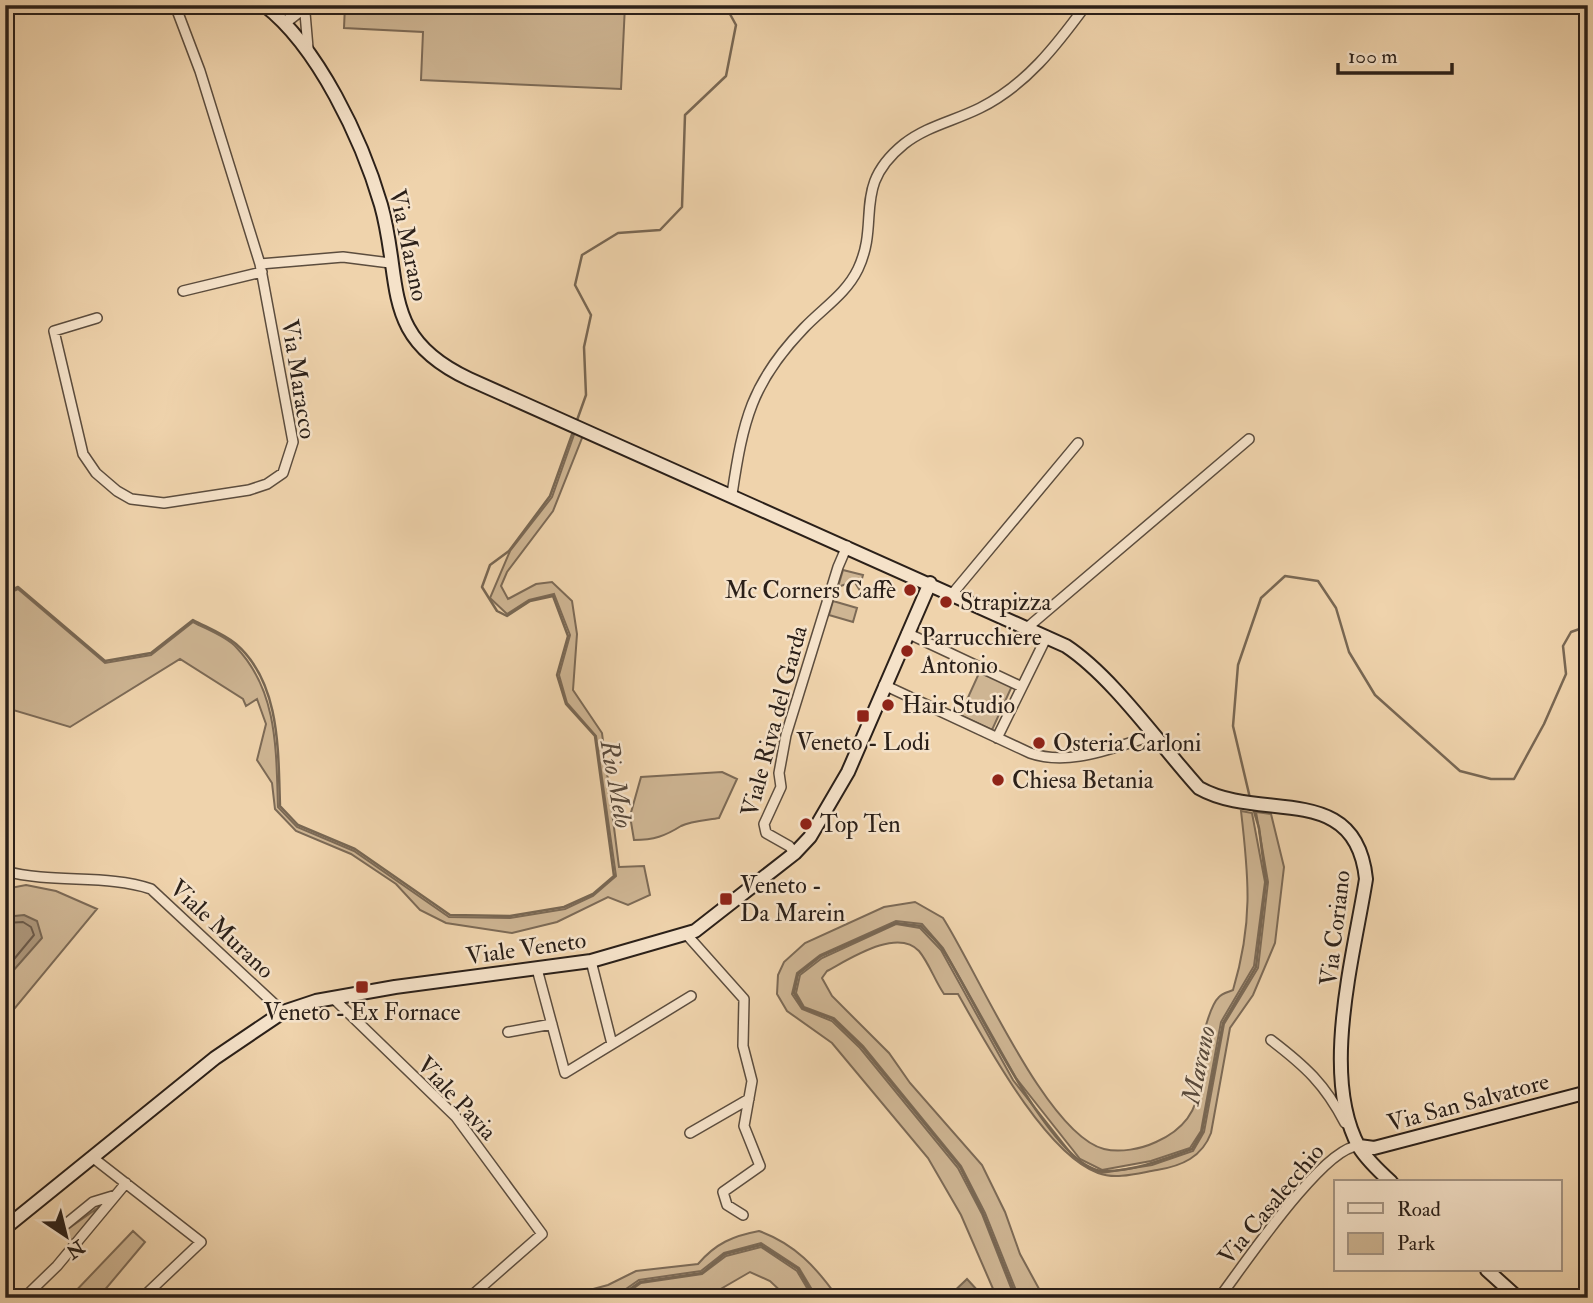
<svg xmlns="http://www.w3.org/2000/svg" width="1593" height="1303" font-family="'IM FELL Double Pica',serif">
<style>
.green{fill:#ceb593;stroke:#7c6a56;stroke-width:2}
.water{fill:#ac967a;stroke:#786753;stroke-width:2}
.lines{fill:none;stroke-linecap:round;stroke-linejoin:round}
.shore{stroke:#6c5b4a;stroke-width:2}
.stream{stroke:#786753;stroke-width:2.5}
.street-casing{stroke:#5c4d3e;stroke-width:12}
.secondary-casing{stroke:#2b2019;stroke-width:16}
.street{stroke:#f5e2c9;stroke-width:9}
.secondary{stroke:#f5e2c9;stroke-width:12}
.poi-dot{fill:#8f2418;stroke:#f5e2c9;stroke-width:2.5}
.labels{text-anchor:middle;stroke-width:5;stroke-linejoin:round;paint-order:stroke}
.street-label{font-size:24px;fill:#2b2019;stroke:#f5e2c9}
.poi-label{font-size:24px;fill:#2b2019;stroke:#f5e2c9;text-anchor:start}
.water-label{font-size:26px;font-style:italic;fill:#58493b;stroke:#f5e2c9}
</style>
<rect width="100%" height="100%" fill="#efd3ac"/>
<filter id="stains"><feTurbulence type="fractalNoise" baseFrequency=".00286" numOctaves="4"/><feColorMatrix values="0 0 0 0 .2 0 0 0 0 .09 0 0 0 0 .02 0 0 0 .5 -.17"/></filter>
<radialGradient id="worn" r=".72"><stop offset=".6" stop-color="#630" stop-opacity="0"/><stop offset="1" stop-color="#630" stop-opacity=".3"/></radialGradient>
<path class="green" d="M 345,5 L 625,5 L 621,89 L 421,80 L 423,32 L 344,28 Z
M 576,429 L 584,433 L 553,511 L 507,572 L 501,586 L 508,599 L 536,584 L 552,582 L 572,601 L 577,634 L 573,690 L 602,733 L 619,867 L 644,866 L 650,895 L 628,905 L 608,897 L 557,922 L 512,933 L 446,923 L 420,910 L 396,884 L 351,854 L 296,831 L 275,809 L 272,783 L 257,760 L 266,724 L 257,699 L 246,706 L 243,699 L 180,659 L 70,727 L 10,709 L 5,712 L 5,595 L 18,589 L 105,663 L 151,655 L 193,622 C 206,629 226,636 236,647 C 278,691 276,750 278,807 L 297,827 L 354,851 L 449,917 L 510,918 L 565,909 L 593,896 L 616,876 L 596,736 L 567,703 L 559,675 L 570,635 L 554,594 L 529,600 L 507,614 L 490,598 L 510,551 L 552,497 Z
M 843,570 L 863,575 L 859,589 L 854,581 L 838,587 Z
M 833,601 L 857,608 L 853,622 L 829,615 Z
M 980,671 L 1012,686 L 992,730 L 960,715 Z
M 722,772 L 737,779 L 719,818 C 708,820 691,821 681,826 C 665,836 654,840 634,840 L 630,816 L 641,777 Z
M 1241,811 L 1252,813 L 1265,882 L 1254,966 L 1221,1022 L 1201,1131 L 1190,1148 L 1151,1161 L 1102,1170 L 1080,1159 L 1016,1078 L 943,948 L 922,924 L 896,921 L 820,955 L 797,973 L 792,994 L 802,1009 L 832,1021 L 860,1048 L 958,1168 L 982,1214 L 1015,1298 L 997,1298 L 961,1215 L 928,1158 L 832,1043 L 787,1011 L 777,994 L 778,975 L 784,962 L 805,943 L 884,907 L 915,902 L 943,918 C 977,971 1047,1135 1104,1149 C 1120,1153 1141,1149 1156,1142 C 1181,1131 1198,1113 1199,1083 C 1200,1078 1197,1072 1197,1067 C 1199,1052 1208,1007 1219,997 C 1222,993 1229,992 1233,990 C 1253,923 1249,879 1241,811 Z
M 1256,812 L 1271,814 L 1284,867 L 1275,943 L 1253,995 L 1230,1028 L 1211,1133 C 1202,1157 1182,1166 1157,1170 C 1139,1173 1116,1180 1098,1173 C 1045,1154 986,1043 958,994 L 944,994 C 935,981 929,963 919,951 C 897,927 848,960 827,971 L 822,978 L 832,996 L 889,1053 L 910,1083 L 982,1165 L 1005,1212 L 1020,1254 L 1044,1298 L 1019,1298 L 985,1213 L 961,1166 L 863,1046 L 834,1018 L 804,1007 L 796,993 L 800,975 L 822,958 L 896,924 L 920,928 L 941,950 L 1013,1080 L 1077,1161 L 1102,1173 L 1152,1165 L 1193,1151 L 1204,1132 L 1224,1024 L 1258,968 L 1268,882 Z
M 26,885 L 56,891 L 97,909 L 5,1020 L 5,980 L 17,965 L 13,915 L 5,917 L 5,889 Z
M 99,1207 L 72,1241 L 65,1231 Z
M 133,1231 L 145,1242 L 98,1298 L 69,1298 Z
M 759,1231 C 795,1244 816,1267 838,1298 L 817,1298 L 799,1268 L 761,1243 L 724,1253 L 701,1271 L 639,1280 L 613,1298 L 577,1298 L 578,1293 L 608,1285 L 636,1271 L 698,1264 C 716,1243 733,1236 759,1231 Z
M 761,1247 L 797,1271 L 813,1298 L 788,1298 L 770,1281 L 750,1272 L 705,1298 L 620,1298 L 641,1283 L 702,1274 L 726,1256 Z"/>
<path class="water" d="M 24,915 L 37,921 L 42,938 L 5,980 L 5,917 Z
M 967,1279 L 979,1292 L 973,1298 L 947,1298 Z"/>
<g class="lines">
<path class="shore" d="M 5,923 L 23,922 L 31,927 L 34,935 L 5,970"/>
<path class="stream" d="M 576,423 L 586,395 L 584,347 L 591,315 L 575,285 L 582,255 L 618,233 L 660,230 L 682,207 L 685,115 L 726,76 L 736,25 L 725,5
M 5,593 L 18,587 L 105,661 L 151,653 L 193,620 C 206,627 224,634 236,644 C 281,683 278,752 280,806 L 298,825 L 355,849 L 450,915 L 510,916 L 564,907 L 593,894 L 614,876 L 595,736 L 566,704 L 557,675 L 568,636 L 553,596 L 530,601 L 507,616 L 497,611 L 482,587 L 490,565 L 509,551 L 550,496 L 574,429
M 1250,798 L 1233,726 L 1238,665 L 1261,598 L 1285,576 L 1318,581 L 1336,608 L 1349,652 L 1375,695 L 1460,771 L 1491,779 L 1514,779 L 1544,724 L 1566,674 L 1563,646 L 1571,632 L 1588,626
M 617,1298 L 640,1282 L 702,1273 L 725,1254 L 761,1245 L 798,1269 L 815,1298
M 1017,1298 L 983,1213 L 960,1167 L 862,1047 L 833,1019 L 803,1008 L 794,993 L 798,974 L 821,956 L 896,923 L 921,926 C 928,934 937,941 943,950 C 971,992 1051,1169 1103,1171 C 1132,1172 1165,1159 1192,1149 L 1202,1132 L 1223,1023 L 1256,967 L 1266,882 L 1259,828 L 1253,808"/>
<defs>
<path id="street" d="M 308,5 L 305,13 L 308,48
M 287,22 L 306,7
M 287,22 L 296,5
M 260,264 L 343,257 L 390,263
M 183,291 L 262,272
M 97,318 L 54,331 L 83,454 L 96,473 L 117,491 L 131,499 L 164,503 L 249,490 L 267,484 L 283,473 L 293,442 L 260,264 L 200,71 L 175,5
M 732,494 C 743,421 751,383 804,328 C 823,308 846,294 858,269 C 881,220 851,187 904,144 C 927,126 954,121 980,108 C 1026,85 1056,46 1086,5
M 953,593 L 1078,443
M 1028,627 L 1249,439
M 907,633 L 1022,687
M 884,685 L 1030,753 C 1070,767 1113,747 1152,736
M 997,738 L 1047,636
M 795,853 L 789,846 L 766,833 L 764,824 L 781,787 L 779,773 L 786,735 L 838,567 L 847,546
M 5,871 C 53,884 107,874 151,889 L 283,1012
M 687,935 L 744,999 L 743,1046 L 752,1081 L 744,1126 L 760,1166 L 723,1192 L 727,1205 L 743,1215
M 591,961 L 612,1044
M 537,969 L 565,1073 L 691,996
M 333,998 L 456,1117 L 542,1234 L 469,1298
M 508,1032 L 552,1024
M 1271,1040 C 1305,1066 1325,1084 1345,1123
M 690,1133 L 749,1099
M 92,1157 L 201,1242 L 142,1298
M 66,1224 L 93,1202 L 116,1195
M 24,1298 L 57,1266 L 126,1183
M 1219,1298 C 1242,1268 1324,1145 1359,1146"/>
<path id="secondary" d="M 264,5 C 318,46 362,140 381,205 C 403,283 379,337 469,379 L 1066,646 C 1113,677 1160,745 1199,788 C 1261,823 1356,780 1366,879 C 1354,955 1320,1076 1359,1147 C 1367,1160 1380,1172 1391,1182
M 1359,1146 L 1374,1148 L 1588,1092
M 5,1228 L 215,1058 L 283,1012 L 316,1001 L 395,987 L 591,961 L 695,931 L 795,853 L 810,837 L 848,772 L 930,583
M 1487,1270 L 1518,1298"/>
</defs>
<use href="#street" class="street-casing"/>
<use href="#secondary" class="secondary-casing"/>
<use href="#street" class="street"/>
<use href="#secondary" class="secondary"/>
</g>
<g class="poi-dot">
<circle cx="910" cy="590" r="7"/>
<circle cx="946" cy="602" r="7"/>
<circle cx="907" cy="651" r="7"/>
<circle cx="888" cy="705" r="7"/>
<rect x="856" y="709" width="14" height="14" rx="3.5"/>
<circle cx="1039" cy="743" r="7"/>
<circle cx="998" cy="780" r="7"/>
<circle cx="806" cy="824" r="7"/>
<rect x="719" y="892" width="14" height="14" rx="3.5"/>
<rect x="355" y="980" width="14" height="14" rx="3.5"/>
</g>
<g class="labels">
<g class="street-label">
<text transform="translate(409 245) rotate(78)" y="8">Via Marano</text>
<text transform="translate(299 379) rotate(81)" y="8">Via Maracco</text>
<text transform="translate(774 721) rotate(-75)" y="8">Viale Riva del Garda</text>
<text transform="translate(1335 928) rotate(-83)" y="8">Via Coriano</text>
<text transform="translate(222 929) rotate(43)" y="8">Viale Murano</text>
<text transform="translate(526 948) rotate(-8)" y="8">Viale Veneto</text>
<text transform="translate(457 1098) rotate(47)" y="8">Viale Pavia</text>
<text transform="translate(1468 1102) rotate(-15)" y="8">Via San Salvatore</text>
<text transform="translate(1271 1204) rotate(-50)" y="8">Via Casalecchio</text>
</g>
<g class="poi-label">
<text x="896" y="598" text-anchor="end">Mc Corners Caffè</text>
<text x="960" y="610">Strapizza</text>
<text x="921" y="645">Parrucchiere<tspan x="921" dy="28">Antonio</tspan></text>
<text x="902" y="713">Hair Studio</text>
<text x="863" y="750" text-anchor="middle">Veneto - Lodi</text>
<text x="1053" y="751">Osteria Carloni</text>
<text x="1012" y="788">Chiesa Betania</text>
<text x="820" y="832">Top Ten</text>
<text x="740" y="893">Veneto -<tspan x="740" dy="28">Da Marein</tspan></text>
<text x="362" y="1020" text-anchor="middle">Veneto - Ex Fornace</text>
</g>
<g class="water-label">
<text transform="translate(617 784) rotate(80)" y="9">Rio Melo</text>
<text transform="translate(1198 1065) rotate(-78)" y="9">Marano</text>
</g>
</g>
<rect width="1593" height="1303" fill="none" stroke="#efd3ac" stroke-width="28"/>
<rect x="7" y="7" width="1579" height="1289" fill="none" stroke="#2b2019" stroke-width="3.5"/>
<rect x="14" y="14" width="1565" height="1275" fill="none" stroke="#2b2019" stroke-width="2"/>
<rect x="1334" y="1180" width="228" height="91" fill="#f5e2c9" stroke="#a49483" stroke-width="2"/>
<rect x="1348" y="1203" width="35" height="10" fill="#f5e2c9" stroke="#a49483" stroke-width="2"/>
<text x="1397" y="1216" font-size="21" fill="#2b2019">Road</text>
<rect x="1348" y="1233" width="35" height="21" fill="#ceb593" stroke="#a49483" stroke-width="2"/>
<text x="1397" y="1250" font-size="21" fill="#2b2019">Park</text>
<g transform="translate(66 1236) rotate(145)" stroke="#f5e2c9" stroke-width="5" paint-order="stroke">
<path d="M0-5L12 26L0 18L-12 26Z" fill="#2b2019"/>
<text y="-10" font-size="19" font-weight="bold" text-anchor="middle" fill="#2b2019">N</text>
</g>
<path d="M1338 63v10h114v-10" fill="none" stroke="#2b2019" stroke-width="3.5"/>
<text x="1348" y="63" font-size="21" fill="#2b2019" stroke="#f5e2c9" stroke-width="5" paint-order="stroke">100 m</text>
<rect width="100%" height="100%" filter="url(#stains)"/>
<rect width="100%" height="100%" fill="url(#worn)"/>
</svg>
